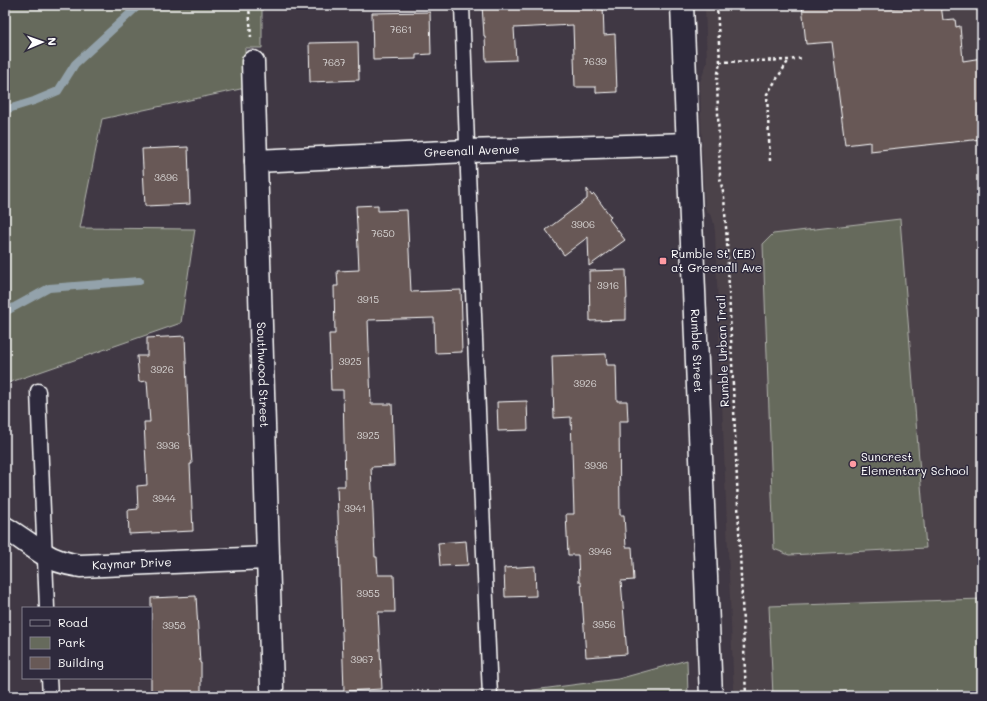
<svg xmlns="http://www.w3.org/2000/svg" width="987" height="701" font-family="Mali,sans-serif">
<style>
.built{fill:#4c4249}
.green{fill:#666a5c;stroke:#b2b4ae}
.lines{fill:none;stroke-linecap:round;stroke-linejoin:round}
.stream{stroke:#93a2ab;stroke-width:8}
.building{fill:#685956;stroke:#fff}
.service-casing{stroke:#fff;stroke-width:17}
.minor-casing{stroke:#fff;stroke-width:25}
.tertiary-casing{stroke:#fff;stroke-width:25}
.path{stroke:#fff;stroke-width:2.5;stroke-dasharray:3 3;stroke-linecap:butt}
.service{stroke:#2f2a3d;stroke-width:14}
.minor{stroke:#2f2a3d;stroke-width:22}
.tertiary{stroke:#2f2a3d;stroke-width:22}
.poi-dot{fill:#ff9aa2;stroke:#2f2a3d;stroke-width:1.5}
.labels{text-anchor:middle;stroke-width:3;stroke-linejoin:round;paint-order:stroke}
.number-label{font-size:10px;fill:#d9d6d5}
.street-label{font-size:12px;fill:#fff;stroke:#2f2a3d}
.poi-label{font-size:12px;fill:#fff;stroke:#2f2a3d;text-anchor:start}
</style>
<rect width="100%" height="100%" fill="#403844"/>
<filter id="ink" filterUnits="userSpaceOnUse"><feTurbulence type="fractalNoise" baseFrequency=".025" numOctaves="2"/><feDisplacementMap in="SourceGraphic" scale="8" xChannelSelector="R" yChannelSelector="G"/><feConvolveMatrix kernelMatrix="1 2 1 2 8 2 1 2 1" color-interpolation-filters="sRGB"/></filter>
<g filter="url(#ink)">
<path class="built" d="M 705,5 L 982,5 L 982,696 L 734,696 L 715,232 L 714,224 L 712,217 L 706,210 L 705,206 L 703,179 L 700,82 L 707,63 Z"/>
<path class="green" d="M 5,5 L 270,5 L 262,8 L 262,48 L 245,48 L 245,88 L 102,119 L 80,228 L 195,229 L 181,323 L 5,384 Z
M 900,219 L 926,548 L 789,555 L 774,549 L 763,244 L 773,234 Z
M 982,599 L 982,696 L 773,696 L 769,606 Z
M 687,660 L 688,696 L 503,696 L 510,693 L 618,679 Z"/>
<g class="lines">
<path class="stream" d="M 5,110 L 34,101 L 58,91 L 75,64 L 139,5
M 5,312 L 49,288 L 139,281"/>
</g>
<path class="building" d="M 482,5 L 603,5 L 604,35 L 615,34 L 617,92 L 596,93 L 596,87 L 575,87 L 573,25 L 514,28 L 516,60 L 486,61 L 485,36 L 484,36 Z
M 802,5 L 892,5 L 892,8 L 922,5 L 941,5 L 943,20 L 955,19 L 956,27 L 960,26 L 963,61 L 982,58 L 982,139 L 870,151 L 870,142 L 845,145 L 832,42 L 806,44 Z
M 430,12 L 431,54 L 416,55 L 416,59 L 373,60 L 372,13 Z
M 358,42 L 359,80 L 310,82 L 309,43 Z
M 188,147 L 190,204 L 145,206 L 142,149 Z
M 587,189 L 592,196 L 594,194 L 611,217 L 609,219 L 625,240 L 589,266 L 588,237 L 564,255 L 546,230 L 587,199 Z
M 378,205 L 378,211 L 407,210 L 411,292 L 461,290 L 462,320 L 461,320 L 462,352 L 435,353 L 434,318 L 368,320 L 371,404 L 392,404 L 394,466 L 371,467 L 375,557 L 377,557 L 378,575 L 394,575 L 395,612 L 378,612 L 382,689 L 344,691 L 337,486 L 345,486 L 343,390 L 331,390 L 329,334 L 335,334 L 334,286 L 338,286 L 337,271 L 359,270 L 356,206 Z
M 626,270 L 627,299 L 626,299 L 626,320 L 590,321 L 589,271 Z
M 185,336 L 189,435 L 190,435 L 192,464 L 190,464 L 193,531 L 129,534 L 128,510 L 138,509 L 137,486 L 147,485 L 144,422 L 150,422 L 147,381 L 139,382 L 137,356 L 147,356 L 147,338 Z
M 606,354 L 607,365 L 616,365 L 617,401 L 627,401 L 628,421 L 619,421 L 620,515 L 624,515 L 626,547 L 632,547 L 634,580 L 621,581 L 627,654 L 586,657 L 581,582 L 579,582 L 578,555 L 568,555 L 566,514 L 574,514 L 571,417 L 554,418 L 552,356 Z
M 527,401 L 528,430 L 498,431 L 497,402 Z
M 466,541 L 468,565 L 440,566 L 438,543 Z
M 535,566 L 536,596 L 505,597 L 504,568 Z
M 196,596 L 200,663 L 201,663 L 201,694 L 193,694 L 193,696 L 151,696 L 151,598 Z"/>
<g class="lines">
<defs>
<path id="service" d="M 462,5 L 468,172 L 490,696
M 38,391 L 47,608
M 49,678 L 50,696"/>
<g id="minor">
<path id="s1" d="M 253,62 L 272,688"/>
<path id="s2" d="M 256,161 L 468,151 L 688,144"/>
<path id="s3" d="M 5,528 C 19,536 31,546 44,554 C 55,561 67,564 80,566 L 268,558"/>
</g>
<g id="tertiary">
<path id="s4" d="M 682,5 L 711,696"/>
</g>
</defs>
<use href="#service" class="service-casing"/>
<use href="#minor" class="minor-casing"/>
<use href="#tertiary" class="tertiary-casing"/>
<path class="path" d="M 249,5 L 251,38
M 717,5 L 720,62 L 717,79 L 720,178 L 724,197 L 727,242 L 746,696
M 720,62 L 789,60 L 802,58
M 770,161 L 767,94 L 789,60"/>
<use href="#service" class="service"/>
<use href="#minor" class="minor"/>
<use href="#tertiary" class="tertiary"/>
</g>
</g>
<g class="poi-dot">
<rect x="659" y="257" width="8" height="8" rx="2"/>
<circle cx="853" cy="464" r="4"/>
</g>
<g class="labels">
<g class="number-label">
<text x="401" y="33">7661</text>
<text x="595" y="65">7639</text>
<text x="334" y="66">7687</text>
<text x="166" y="181">3896</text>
<text x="583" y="228">3906</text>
<text x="383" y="237">7650</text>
<text x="608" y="289">3916</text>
<text x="368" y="303">3915</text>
<text x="350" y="365">3925</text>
<text x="162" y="373">3926</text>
<text x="585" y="387">3926</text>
<text x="368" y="439">3925</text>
<text x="168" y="449">3936</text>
<text x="596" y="469">3936</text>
<text x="164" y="502">3944</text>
<text x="355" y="512">3941</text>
<text x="600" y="555">3946</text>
<text x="368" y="597">3955</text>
<text x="604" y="628">3956</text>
<text x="174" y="629">3958</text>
<text x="362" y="663">3967</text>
</g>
<g class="street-label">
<text dy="4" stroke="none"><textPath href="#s2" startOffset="216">Greenall Avenue</textPath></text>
<text dy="4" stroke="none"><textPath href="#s4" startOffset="346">Rumble Street</textPath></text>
<text transform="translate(723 351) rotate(-92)" y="4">Rumble Urban Trail</text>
<text dy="4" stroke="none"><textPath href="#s1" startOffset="313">Southwood Street</textPath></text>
<text dy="4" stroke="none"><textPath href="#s3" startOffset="137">Kaymar Drive</textPath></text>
</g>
<g class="poi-label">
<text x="671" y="258">Rumble St (EB)<tspan x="671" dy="14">at Greenall Ave</tspan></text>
<text x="861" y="461">Suncrest<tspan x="861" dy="14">Elementary School</tspan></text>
</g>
</g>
<rect width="987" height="701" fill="none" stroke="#2f2a3d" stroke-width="20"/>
<rect x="10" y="10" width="967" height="681" fill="none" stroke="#fff" stroke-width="1.5" filter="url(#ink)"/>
<rect x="22" y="607" width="130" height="72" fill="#2f2a3d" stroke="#827f8b"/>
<rect x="30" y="620" width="20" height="6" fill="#2f2a3d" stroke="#827f8b"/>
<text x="58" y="627" font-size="12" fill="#ffffff">Road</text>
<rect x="30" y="637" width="20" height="12" fill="#666a5c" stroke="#827f8b"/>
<text x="58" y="647" font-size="12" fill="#ffffff">Park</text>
<rect x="30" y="657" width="20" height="12" fill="#685956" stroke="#827f8b"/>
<text x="58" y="667" font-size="12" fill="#ffffff">Building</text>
<g transform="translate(42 42) rotate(88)" stroke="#2f2a3d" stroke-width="3" paint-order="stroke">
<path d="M0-3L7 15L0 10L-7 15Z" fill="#ffffff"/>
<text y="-6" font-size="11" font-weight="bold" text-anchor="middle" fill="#ffffff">N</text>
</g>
</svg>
